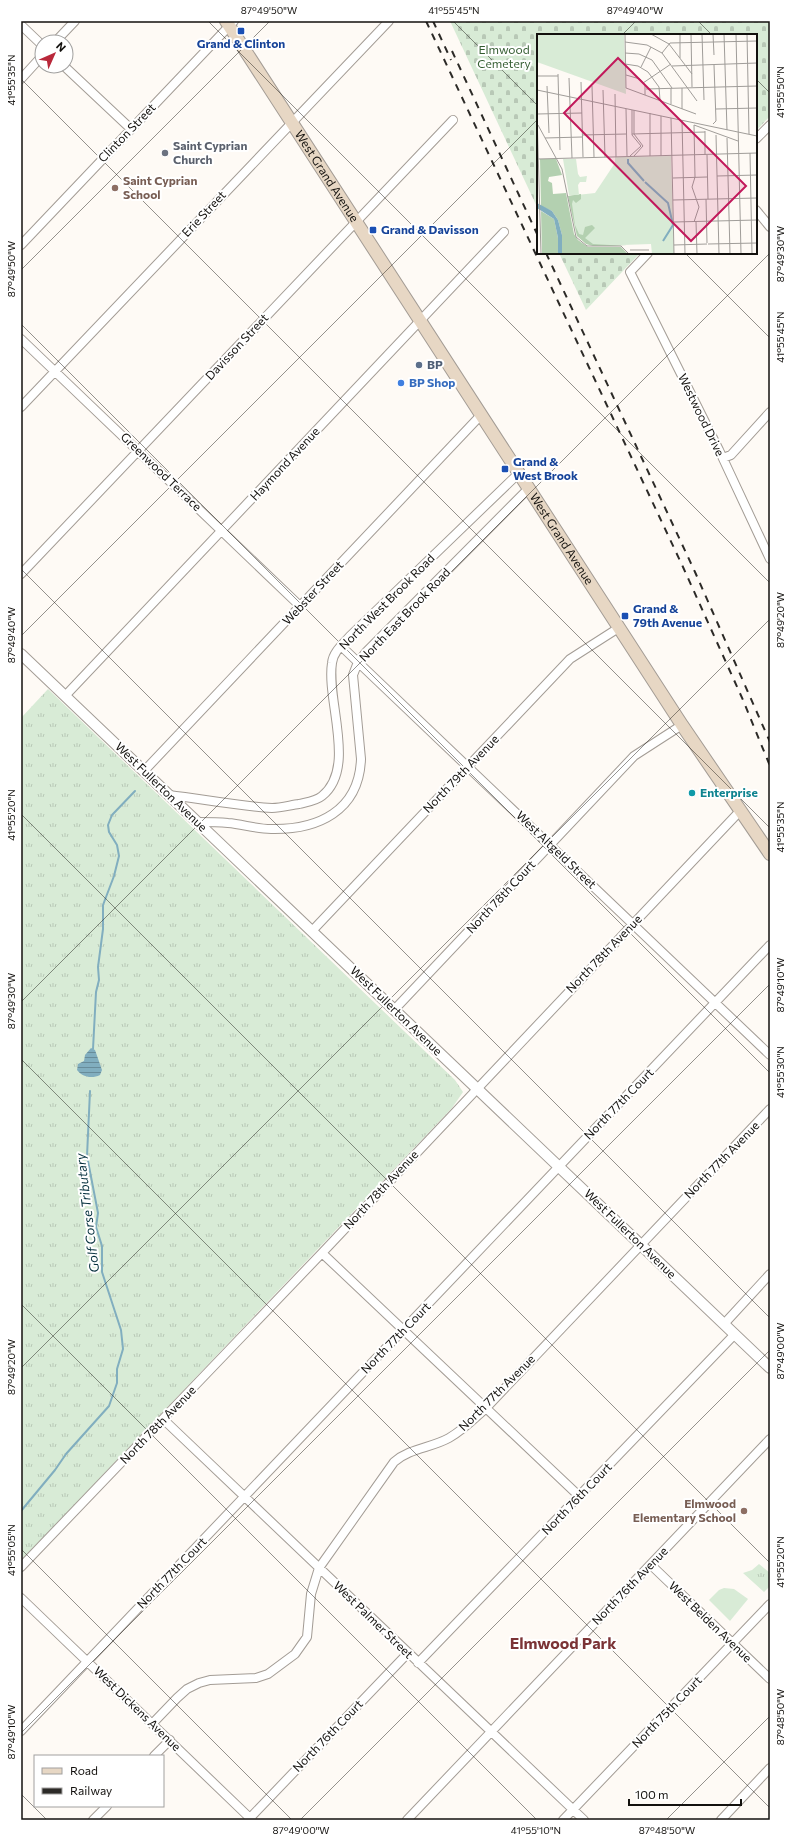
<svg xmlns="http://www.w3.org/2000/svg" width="791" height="1841" font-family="Commissioner,sans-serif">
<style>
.grass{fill:url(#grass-tufts)}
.cemetery{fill:url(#cemetery-stones)}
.pitch{fill:#d8ebd6}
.water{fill:url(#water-rules)}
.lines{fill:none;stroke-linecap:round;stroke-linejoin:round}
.stream{stroke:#81aebf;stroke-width:2}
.minor-casing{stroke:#a39c95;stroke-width:10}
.tertiary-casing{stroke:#a39c95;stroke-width:12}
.secondary-casing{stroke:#a39c95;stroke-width:14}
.minor{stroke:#fff;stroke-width:8}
.tertiary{stroke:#fff;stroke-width:10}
.secondary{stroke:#e7d7c4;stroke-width:12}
.rail{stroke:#2c2a27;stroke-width:2;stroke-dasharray:7 7;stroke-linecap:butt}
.ticks{fill:none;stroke:#13110e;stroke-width:1;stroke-opacity:0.45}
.transit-dot{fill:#1a4fb4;stroke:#fff;stroke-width:1.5}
.worship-dot{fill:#6b7280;stroke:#fff;stroke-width:1.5}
.education-dot{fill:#8d6e63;stroke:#fff;stroke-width:1.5}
.service-dot{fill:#5c6f8a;stroke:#fff;stroke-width:1.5}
.shop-dot{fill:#3f7fe0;stroke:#fff;stroke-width:1.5}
.culture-dot{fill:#0f9aa8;stroke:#fff;stroke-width:1.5}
.labels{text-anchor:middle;stroke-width:4;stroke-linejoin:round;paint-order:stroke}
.transit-label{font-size:12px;font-weight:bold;fill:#164399;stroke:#fff;text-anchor:start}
.park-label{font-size:12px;fill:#345d31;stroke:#fff}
.street-label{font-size:12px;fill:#13110e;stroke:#fff}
.worship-label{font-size:12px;font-weight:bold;fill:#5b616d;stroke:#fff;text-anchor:start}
.education-label{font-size:12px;font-weight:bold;fill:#785e54;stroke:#fff;text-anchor:start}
.service-label{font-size:12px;font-weight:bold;fill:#4e5e75;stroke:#fff;text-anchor:start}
.shop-label{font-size:12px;font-weight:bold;fill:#366cbe;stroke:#fff;text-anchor:start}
.culture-label{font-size:12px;font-weight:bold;fill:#0d838f;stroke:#fff;text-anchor:start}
.water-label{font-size:13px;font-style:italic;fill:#06313e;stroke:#fff}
.district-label{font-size:16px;font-weight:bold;fill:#7b3336;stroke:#fff}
.inset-river{fill:none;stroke:#81aebf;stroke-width:2}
.inset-road{fill:none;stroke:#a09d99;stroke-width:1}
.view{fill:#c2185b;fill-opacity:0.15;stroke:#c2185b;stroke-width:2}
.inset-edge{fill:none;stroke:#13110e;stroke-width:2}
.neatline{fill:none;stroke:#13110e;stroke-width:1.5}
.ticks-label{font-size:10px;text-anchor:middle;fill:#13110e}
</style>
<defs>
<pattern id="grass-tufts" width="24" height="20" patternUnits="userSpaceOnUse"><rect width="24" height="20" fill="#d8ebd6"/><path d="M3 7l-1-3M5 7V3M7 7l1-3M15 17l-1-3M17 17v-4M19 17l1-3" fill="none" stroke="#b8c8b6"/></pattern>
<pattern id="cemetery-stones" width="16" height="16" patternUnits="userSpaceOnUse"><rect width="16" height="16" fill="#d8ebd6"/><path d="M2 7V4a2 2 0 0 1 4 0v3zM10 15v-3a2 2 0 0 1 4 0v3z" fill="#b8c8b6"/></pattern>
<pattern id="water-rules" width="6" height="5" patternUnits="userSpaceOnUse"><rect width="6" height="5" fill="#81aebf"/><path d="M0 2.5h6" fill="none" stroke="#688c9a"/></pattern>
</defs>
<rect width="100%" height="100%" fill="#fefaf5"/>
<path class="grass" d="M 48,689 L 455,1080 L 463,1092 L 452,1108 L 21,1561 L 21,718 Z
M 759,1564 L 770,1573 L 770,1586 L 764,1592 L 743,1573 L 752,1570 Z"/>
<path class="cemetery" d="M 450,21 L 770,21 L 770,116 L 756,131 L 756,35 L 538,35 L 538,209 Z
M 559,253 L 640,253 L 586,310 Z"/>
<path class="pitch" d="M 724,1588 L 734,1589 L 748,1599 L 730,1621 L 709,1600 L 719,1590 Z"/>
<path class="water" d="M 91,1048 L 95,1050 L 102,1070 L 100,1075 C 92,1079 82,1077 77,1070 L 78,1064 L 84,1061 L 85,1055 Z"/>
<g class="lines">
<path class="stream" d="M 93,1049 L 96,992 L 99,980 L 98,967 L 103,929 L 103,905 L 114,876 L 119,856 L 117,845 L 109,832 L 108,825 L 112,815 L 135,791
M 21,1511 L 55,1470 L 66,1454 L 109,1406 L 117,1383 L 117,1369 L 123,1349 L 121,1330 L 102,1272 L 102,1246 L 96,1227 L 98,1213 L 87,1156 L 90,1091"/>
<defs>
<path id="minor" d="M 21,25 L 42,45
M 55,42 L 75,21
M 64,66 L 131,129
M 21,79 L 42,56
M 756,139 L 770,125
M 756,210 L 770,227
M 21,245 L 234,21
M 648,253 L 630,272 L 719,450 L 770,559
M 21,339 L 300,606
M 21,407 L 389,21
M 723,458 L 731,455 L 770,412
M 21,574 L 453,120
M 341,646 L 770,1055
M 65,696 L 504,232
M 144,771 L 481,415
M 169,795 C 203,799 238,806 272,808 C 281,808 291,805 299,804 C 307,802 316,801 322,796 C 357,768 326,701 332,663 C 333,652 343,644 350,636 L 519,473
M 197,822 C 207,822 218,822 228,823 C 242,824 256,829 271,829 C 318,830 359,811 361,759 L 353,675 L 358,662 L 366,652 L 529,488
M 312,931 L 570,659 L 620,627
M 394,1010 L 634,756 L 682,725
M 322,1253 L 579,1496
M 724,1324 L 770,1274
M 163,1419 L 584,1820
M 651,1565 L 770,1679
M 21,1567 L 322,1253 L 740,811
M 21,1598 L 252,1820
M 418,1663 L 735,1334
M 152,1724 L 177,1698 L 187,1689 L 199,1683 L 210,1680 L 256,1678 L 268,1674 L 295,1654 L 307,1637 L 311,1594 L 319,1568 L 394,1462 C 410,1448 431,1448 449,1438 C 463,1430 474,1419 486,1408 L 770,1109
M 21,1731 L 770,945
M 154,1756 L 170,1740
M 93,1820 L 107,1806
M 248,1820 L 408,1653
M 407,1820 L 770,1439
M 563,1820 L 770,1604
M 721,1820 L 770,1768"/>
<path id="tertiary" d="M 21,654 L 770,1368"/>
<g id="secondary">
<path id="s1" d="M 226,21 L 682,725 L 770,854"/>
</g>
</defs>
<use href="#minor" class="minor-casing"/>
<use href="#tertiary" class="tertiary-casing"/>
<use href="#secondary" class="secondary-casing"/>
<use href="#minor" class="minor"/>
<use href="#tertiary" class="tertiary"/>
<use href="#secondary" class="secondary"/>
<path class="rail" d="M 426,21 L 683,567 L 743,700 L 770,766
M 433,21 L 451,60
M 452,51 L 538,236
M 546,253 L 695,572 L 770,742"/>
</g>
<path class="ticks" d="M 208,21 L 770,583M 453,21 L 538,106M 698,21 L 712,35M 622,35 L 636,21M 21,79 L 770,828M 756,79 L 770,93M 685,253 L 770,338M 21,270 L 270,21M 21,324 L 770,1073M 21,569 L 770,1318M 21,636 L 538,119M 21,814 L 770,1563M 21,1002 L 770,253M 21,1059 L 770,1808M 21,1304 L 537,1820M 21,1368 L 770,619M 21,1549 L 292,1820M 21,1733 L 770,984M 21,1794 L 47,1820M 300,1820 L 770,1350M 666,1820 L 770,1716"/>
<g class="transit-dot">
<rect x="237" y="27" width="8" height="8" rx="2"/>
<rect x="369" y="226" width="8" height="8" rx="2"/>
<rect x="501" y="465" width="8" height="8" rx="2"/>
<rect x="621" y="612" width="8" height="8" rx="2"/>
</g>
<circle class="worship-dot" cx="165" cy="153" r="4"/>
<g class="education-dot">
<circle cx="115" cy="188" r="4"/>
<circle cx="744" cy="1511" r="4"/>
</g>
<circle class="service-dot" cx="419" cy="365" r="4"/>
<circle class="shop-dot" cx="401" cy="383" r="4"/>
<circle class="culture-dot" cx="692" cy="793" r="4"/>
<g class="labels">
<g class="transit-label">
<text x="241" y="48" text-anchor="middle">Grand &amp; Clinton</text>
<text x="381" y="234">Grand &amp; Davisson</text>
<text x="513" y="466">Grand &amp;<tspan x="513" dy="14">West Brook</tspan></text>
<text x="633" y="613">Grand &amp;<tspan x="633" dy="14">79th Avenue</tspan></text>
</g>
<g class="park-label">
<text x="504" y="54">Elmwood<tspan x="504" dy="14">Cemetery</tspan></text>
</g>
<g class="street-label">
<text transform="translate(127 133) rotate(-46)" y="4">Clinton Street</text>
<text dy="4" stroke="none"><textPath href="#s1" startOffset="185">West Grand Avenue</textPath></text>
<text transform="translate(204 214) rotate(-47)" y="4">Erie Street</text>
<text transform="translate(237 347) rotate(-47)" y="4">Davisson Street</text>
<text transform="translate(701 415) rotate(64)" y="4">Westwood Drive</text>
<text transform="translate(285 464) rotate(-47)" y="4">Haymond Avenue</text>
<text transform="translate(161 472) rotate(44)" y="4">Greenwood Terrace</text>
<text dy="4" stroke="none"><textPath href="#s1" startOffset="617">West Grand Avenue</textPath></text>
<text transform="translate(313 593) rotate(-47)" y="4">Webster Street</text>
<text transform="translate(387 602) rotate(-45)" y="4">North West Brook Road</text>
<text transform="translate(405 615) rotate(-46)" y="4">North East Brook Road</text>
<text transform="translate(461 774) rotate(-46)" y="4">North 79th Avenue</text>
<text transform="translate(161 787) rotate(44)" y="4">West Fullerton Avenue</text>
<text transform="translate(556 850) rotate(44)" y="4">West Altgeld Street</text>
<text transform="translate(501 897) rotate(-47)" y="4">North 78th Court</text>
<text transform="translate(604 954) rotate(-46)" y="4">North 78th Avenue</text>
<text transform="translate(396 1011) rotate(44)" y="4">West Fullerton Avenue</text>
<text transform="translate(619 1104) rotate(-46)" y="4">North 77th Court</text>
<text transform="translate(722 1160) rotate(-46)" y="4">North 77th Avenue</text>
<text transform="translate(381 1190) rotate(-47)" y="4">North 78th Avenue</text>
<text transform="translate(630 1234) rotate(44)" y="4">West Fullerton Avenue</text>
<text transform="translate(396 1338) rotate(-46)" y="4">North 77th Court</text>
<text transform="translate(497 1393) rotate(-45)" y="4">North 77th Avenue</text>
<text transform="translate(158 1425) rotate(-46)" y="4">North 78th Avenue</text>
<text transform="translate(577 1499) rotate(-46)" y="4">North 76th Court</text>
<text transform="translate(172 1573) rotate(-46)" y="4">North 77th Court</text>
<text transform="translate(630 1586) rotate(-46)" y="4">North 76th Avenue</text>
<text transform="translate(373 1620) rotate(44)" y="4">West Palmer Street</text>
<text transform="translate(710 1622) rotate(44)" y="4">West Belden Avenue</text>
<text transform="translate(137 1709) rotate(44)" y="4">West Dickens Avenue</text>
<text transform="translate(667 1712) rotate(-46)" y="4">North 75th Court</text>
<text transform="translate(328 1736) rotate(-46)" y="4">North 76th Court</text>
</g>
<g class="worship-label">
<text x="173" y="150">Saint Cyprian<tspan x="173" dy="14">Church</tspan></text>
</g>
<g class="education-label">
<text x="123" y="185">Saint Cyprian<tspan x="123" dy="14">School</tspan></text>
<text x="736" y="1508" text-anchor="end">Elmwood<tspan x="736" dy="14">Elementary School</tspan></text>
</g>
<g class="service-label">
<text x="427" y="369">BP</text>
</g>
<g class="shop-label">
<text x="409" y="387">BP Shop</text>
</g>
<g class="culture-label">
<text x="700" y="797">Enterprise</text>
</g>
<g class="water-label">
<text transform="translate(87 1213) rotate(-97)" y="5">Golf Corse Tributary</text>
</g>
<g class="district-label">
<text x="563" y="1649">Elmwood Park</text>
</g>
</g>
<g transform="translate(537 34)">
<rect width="220" height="220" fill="#fefaf5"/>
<path d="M 134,122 L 137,220 L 115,220 L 114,210 L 56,212 L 40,202 L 31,162 L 58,159 L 78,129 L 78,123 Z" fill="#d8ebd6"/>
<path d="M 3,125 L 19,125 L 25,141 L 12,143 L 11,147 L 15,149 L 16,160 L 29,159 L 37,200 L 41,206 L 51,213 L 84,213 L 91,220 L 25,220 L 25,201 L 21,186 L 15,177 L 4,172 ZM 44,160 L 44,165 L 39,169 L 36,166 L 35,170 L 38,191 L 42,200 L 46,201 L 48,193 L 55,191 L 58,194 L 48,204 L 56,210 L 90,212 L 56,212 L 49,210 L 40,202 L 31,162 ZM 4,177 L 17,185 L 21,204 L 21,220 L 5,220 Z" fill="#b3d0b0"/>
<path d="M 0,0 L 87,0 L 89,60 L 0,28 Z" fill="#d8ebd6"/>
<path d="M 26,125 L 39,125 L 41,140 L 43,143 L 50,142 L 49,148 L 43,148 L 41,151 L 42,161 L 32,161 Z" fill="#d8ebd6"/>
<path d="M 0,169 L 15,177 L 21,186 L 25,201 L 25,220 L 21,220 L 21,204 L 17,185 L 0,174 Z" fill="#81aebf"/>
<path class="inset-river" d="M 91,125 L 91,129 L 107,147M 108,148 L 131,169 L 136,191 L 126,207"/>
<path class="inset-road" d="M 88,0 L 89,54 L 159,80M 114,0 L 132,10 L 155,40M 143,0 L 143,24M 154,0 L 155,53M 165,0 L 167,66M 176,0 L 177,21M 187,0 L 190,96M 199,0 L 204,220M 210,0 L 212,100M 88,8 L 110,11 L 125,19 L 160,67M 88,19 L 102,20 L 115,26 L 135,54M 125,19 L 133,9 L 220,7M 88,30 L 101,32 L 111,38 L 122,53 L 123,66M 135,32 L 220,29M 104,33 L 114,13M 21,40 L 23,116M 89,41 L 103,45 L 108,51 L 108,61M 0,42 L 21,42M 32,44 L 35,124M 44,48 L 46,123M 106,49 L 134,30M 10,52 L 12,99M 55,52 L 57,123M 145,54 L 145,75M 109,55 L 220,52M 0,56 L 220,102M 66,56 L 68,123M 78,60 L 79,123M 134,70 L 134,54M 89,75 L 90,122M 179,75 L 220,74M 97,76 L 97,100 L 106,112 L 97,122M 0,79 L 4,220M 0,80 L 45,79M 134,84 L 137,220M 145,86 L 148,220M 176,90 L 179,87 L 177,31M 1,91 L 25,135 L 39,203 L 50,212 L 84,212 L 92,220M 157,91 L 201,107M 168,97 L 168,121M 95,100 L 168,98M 45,101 L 89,100M 179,101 L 182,220M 8,104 L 45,103M 190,104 L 193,220M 213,119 L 215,220M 170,121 L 171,165M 93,122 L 104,112 L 95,101 L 95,76M 113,122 L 113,79M 124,122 L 124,82M 1,125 L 220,119M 180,142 L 220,141M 136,144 L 170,143M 169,165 L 170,209M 136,166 L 220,164M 137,188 L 220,186M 157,188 L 162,173 L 155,153 L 158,143 L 157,91M 159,188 L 160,220M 171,210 L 220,209M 137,211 L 170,210M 93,216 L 112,216"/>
<path class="view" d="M 81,24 L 209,152 L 154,207 L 27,79 Z"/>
<rect width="220" height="220" class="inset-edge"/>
</g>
<rect width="791" height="1841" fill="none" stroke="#ffffff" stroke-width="44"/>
<rect x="34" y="1755" width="130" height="52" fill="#ffffff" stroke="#a1a09f"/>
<rect x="42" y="1768" width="20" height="6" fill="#e7d7c4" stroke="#a1a09f"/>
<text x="70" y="1775" font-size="12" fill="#13110e">Road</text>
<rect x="42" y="1788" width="20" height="6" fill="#2c2a27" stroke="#a1a09f"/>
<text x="70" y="1795" font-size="12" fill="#13110e">Railway</text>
<g transform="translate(54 54) rotate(45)"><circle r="19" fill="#ffffff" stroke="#a1a09f"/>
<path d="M0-3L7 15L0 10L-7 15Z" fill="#b9283a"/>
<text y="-6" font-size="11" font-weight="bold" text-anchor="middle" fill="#13110e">N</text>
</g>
<path d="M629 1799v6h112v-6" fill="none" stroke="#13110e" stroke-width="2"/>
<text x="635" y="1799" font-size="12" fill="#13110e" stroke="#ffffff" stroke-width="3" paint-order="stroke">100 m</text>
<rect x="22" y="22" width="747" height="1797" class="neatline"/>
<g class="ticks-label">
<text x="269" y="14">87°49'50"W</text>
<text x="454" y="14">41°55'45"N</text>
<text x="635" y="14">87°49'40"W</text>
<text transform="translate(11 80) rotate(-90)" y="4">41°55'35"N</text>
<text transform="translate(780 92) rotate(-90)" y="4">41°55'50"N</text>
<text transform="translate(780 254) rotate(-90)" y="4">87°49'30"W</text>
<text transform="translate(11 269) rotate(-90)" y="4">87°49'50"W</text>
<text transform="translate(780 337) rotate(-90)" y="4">41°55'45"N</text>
<text transform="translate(780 620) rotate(-90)" y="4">87°49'20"W</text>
<text transform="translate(11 635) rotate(-90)" y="4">87°49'40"W</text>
<text transform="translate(11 815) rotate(-90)" y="4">41°55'20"N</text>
<text transform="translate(780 827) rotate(-90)" y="4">41°55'35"N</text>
<text transform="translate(780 985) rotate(-90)" y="4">87°49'10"W</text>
<text transform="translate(11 1001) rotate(-90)" y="4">87°49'30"W</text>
<text transform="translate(780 1072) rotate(-90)" y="4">41°55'30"N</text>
<text transform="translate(780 1351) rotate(-90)" y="4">87°49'00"W</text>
<text transform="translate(11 1367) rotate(-90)" y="4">87°49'20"W</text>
<text transform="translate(11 1550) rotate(-90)" y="4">41°55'05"N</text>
<text transform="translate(780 1562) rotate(-90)" y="4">41°55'20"N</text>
<text transform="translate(780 1717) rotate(-90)" y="4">87°48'50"W</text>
<text transform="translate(11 1732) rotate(-90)" y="4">87°49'10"W</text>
<text x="301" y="1834">87°49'00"W</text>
<text x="536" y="1834">41°55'10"N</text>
<text x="667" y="1834">87°48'50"W</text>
</g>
</svg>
